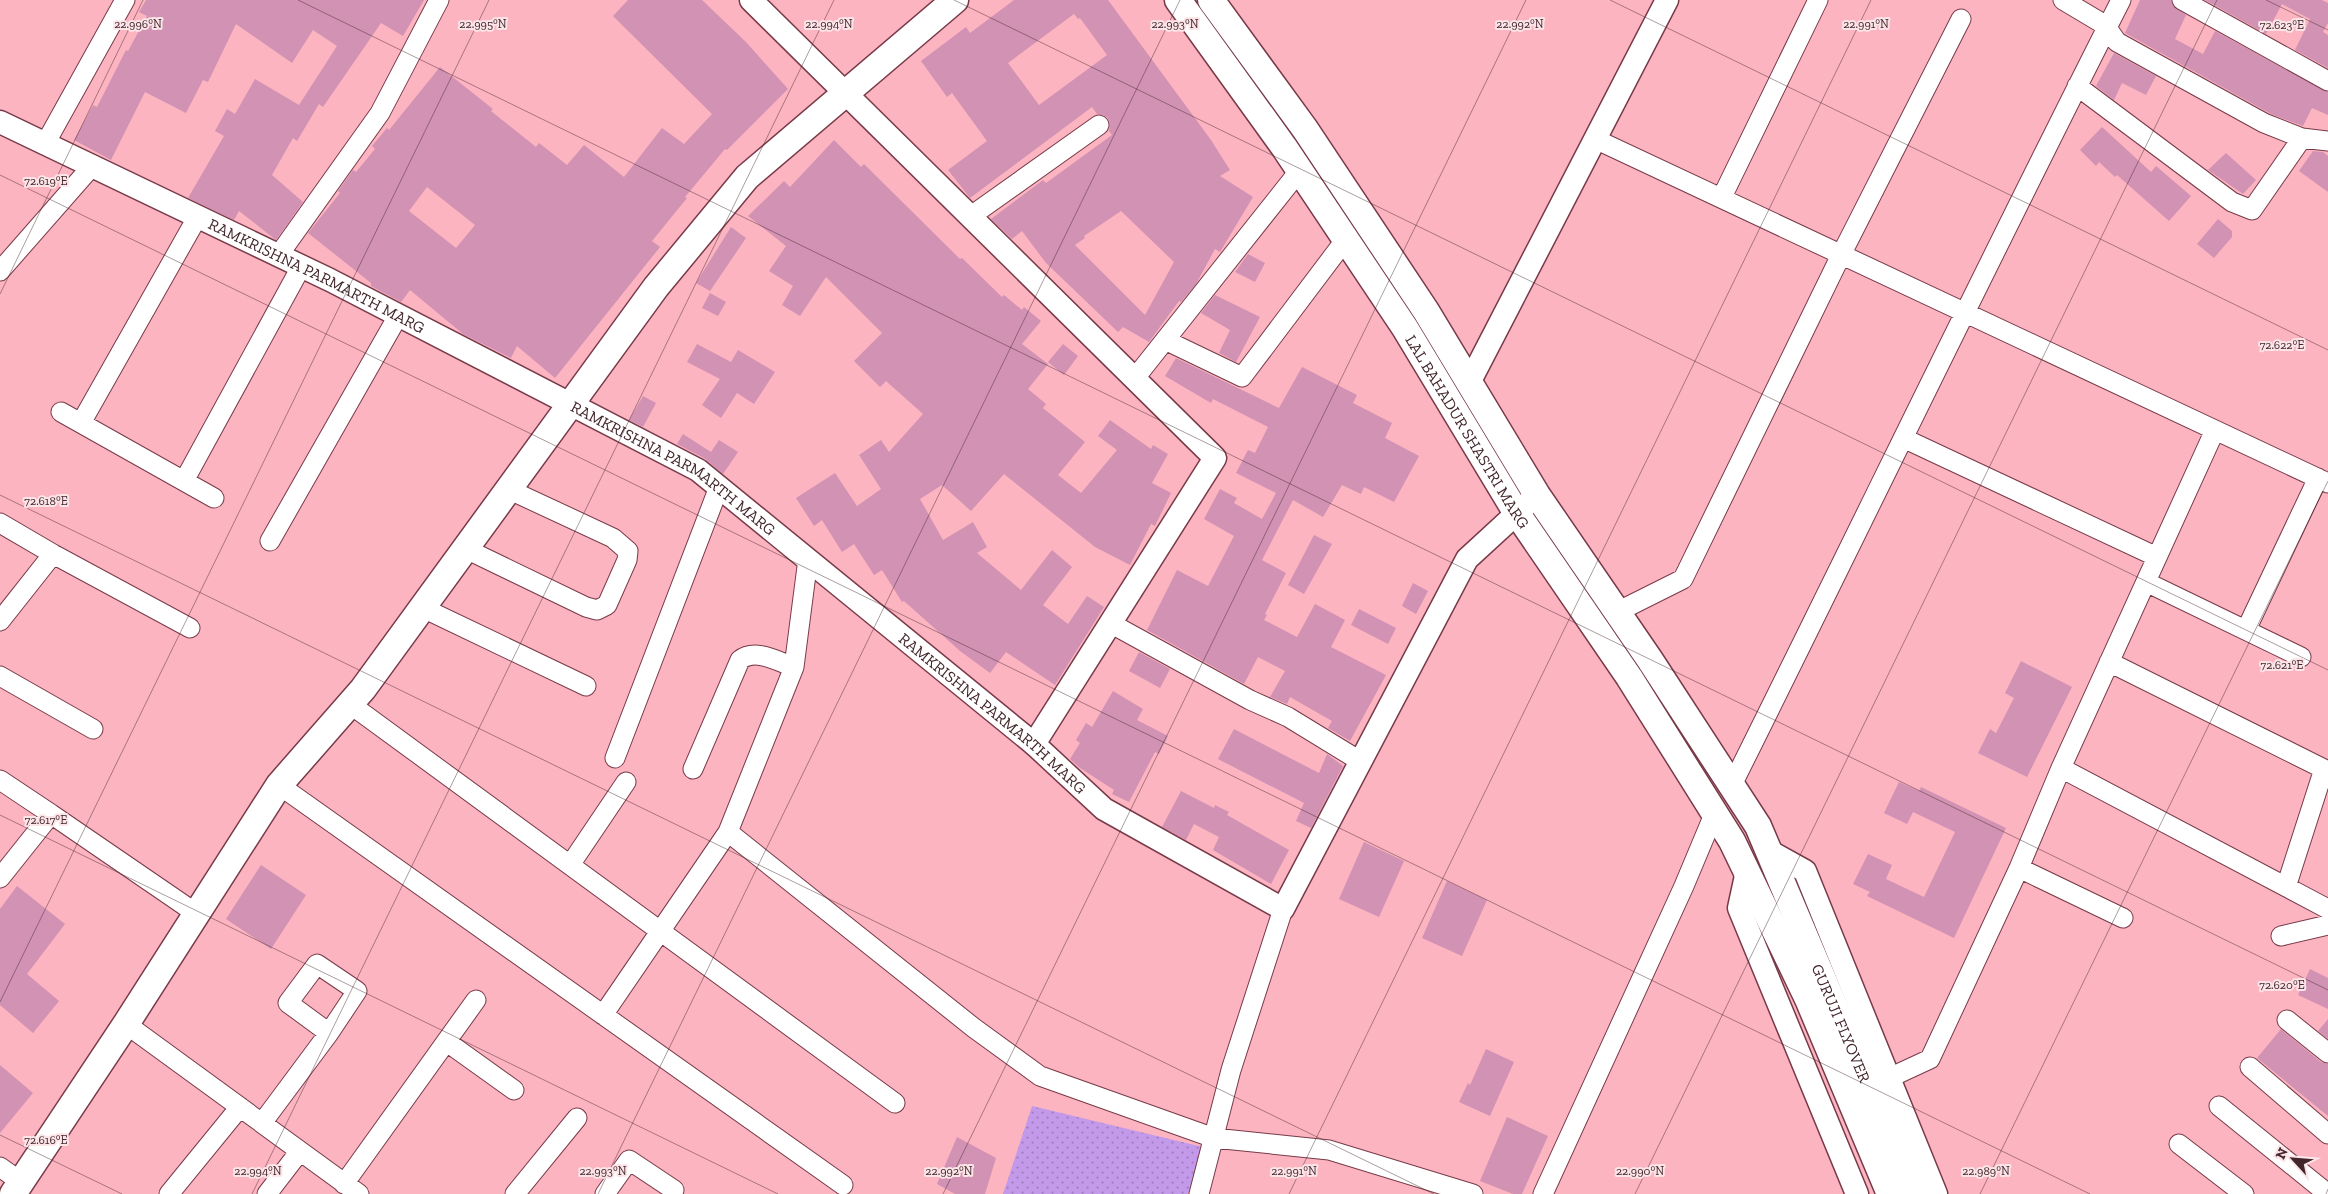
<svg xmlns="http://www.w3.org/2000/svg" width="2328" height="1194" font-family="'Zilla Slab',serif">
<style>
.green{fill:url(#green-dots)}
.building{fill:#d192b3;fill-rule:evenodd}
.lines{fill:none;stroke-linecap:round;stroke-linejoin:round}
.minor-casing{stroke:#783a48;stroke-width:21}
.tertiary-casing{stroke:#783a48;stroke-width:25}
.secondary-casing{stroke:#783a48;stroke-width:29}
.minor{stroke:#fff;stroke-width:19}
.tertiary{stroke:#fff;stroke-width:22}
.secondary{stroke:#fff;stroke-width:26}
.ticks{fill:none;stroke:#42262b;stroke-width:1;stroke-opacity:0.45}
.labels{text-anchor:middle;stroke-width:4;stroke-linejoin:round;paint-order:stroke}
.street-label{font-size:16px;fill:#42262b;stroke:#fce5e9}
.ticks-label{font-size:12px;text-anchor:middle;fill:#42262b;stroke:#fce5e9;stroke-width:4;stroke-linejoin:round;paint-order:stroke}
</style>
<defs>
<pattern id="green-dots" width="8" height="8" patternUnits="userSpaceOnUse" patternTransform="scale(1.25)"><rect width="8" height="8" fill="#c39aea"/><path d="M2 2h.1M6 6h.1" fill="none" stroke="#a07dbe" stroke-width="1.8" stroke-linecap="round"/></pattern>
</defs>
<rect width="100%" height="100%" fill="#fdb4c1"/>
<path class="green" d="M 1032,1106 L 1203,1147 L 1188,1194 L 1003,1194 Z"/>
<path class="building" d="M 146,0 L 424,0 L 403,36 L 381,23 L 323,107 L 319,104 L 297,141 L 293,138 L 272,175 L 303,202 L 276,240 L 239,211 L 234,220 L 188,198 L 224,136 L 215,131 L 227,109 L 235,114 L 255,79 L 299,105 L 337,46 L 313,30 L 292,63 L 236,24 L 208,82 L 203,80 L 186,113 L 145,92 L 111,160 L 74,140 L 93,105 L 97,107 L 126,50 L 128,51 L 147,16 L 139,12 Z
M 628,0 L 702,0 L 746,42 L 788,89 L 727,150 L 725,149 L 685,197 L 687,198 L 652,241 L 660,247 L 555,378 L 517,346 L 511,358 L 463,334 L 410,290 L 401,302 L 371,286 L 371,283 L 308,233 L 340,193 L 338,191 L 353,170 L 356,172 L 375,149 L 372,146 L 387,128 L 389,130 L 440,67 L 493,109 L 491,111 L 536,147 L 539,143 L 567,165 L 584,145 L 624,177 L 662,128 L 684,144 L 712,114 L 613,16 ZM 427,187 L 475,225 L 456,248 L 409,211 Z
M 1014,0 L 1108,0 L 1211,140 L 1230,170 L 1220,176 L 1253,197 L 1220,252 L 1215,249 L 1196,284 L 1181,302 L 1179,301 L 1149,342 L 1123,327 L 1118,332 L 1046,263 L 1022,231 L 1012,239 L 991,219 L 1043,180 L 1046,183 L 1112,135 L 1109,131 L 1110,124 L 1108,118 L 1103,115 L 1097,114 L 1092,107 L 970,198 L 948,170 L 987,141 L 952,93 L 947,97 L 921,61 L 966,27 L 970,33 ZM 1074,14 L 1078,19 L 1080,18 L 1107,55 L 1039,105 L 1008,63 ZM 1121,211 L 1174,262 L 1145,315 L 1075,245 L 1085,238 L 1084,236 Z
M 2140,0 L 2171,0 L 2173,6 L 2186,15 L 2175,39 L 2203,54 L 2215,31 L 2328,92 L 2328,115 L 2312,108 L 2303,126 L 2271,114 L 2125,33 Z
M 2205,0 L 2322,0 L 2328,3 L 2328,23 L 2323,32 L 2328,35 L 2328,68 L 2295,50 L 2310,19 L 2282,4 L 2266,34 Z
M 2114,53 L 2156,76 L 2146,95 L 2122,83 L 2114,100 L 2096,86 Z
M 2102,127 L 2151,172 L 2156,166 L 2191,196 L 2169,221 L 2117,175 L 2115,177 L 2099,162 L 2096,166 L 2080,150 Z
M 834,140 L 861,167 L 864,164 L 960,259 L 962,258 L 1002,297 L 1004,295 L 1022,310 L 1024,307 L 1041,321 L 1022,344 L 1048,364 L 1028,389 L 1046,404 L 1043,408 L 1085,442 L 1058,475 L 1081,493 L 1117,450 L 1098,436 L 1110,420 L 1151,449 L 1153,445 L 1168,454 L 1152,483 L 1171,493 L 1155,526 L 1151,524 L 1130,565 L 1095,547 L 1004,474 L 971,511 L 942,485 L 920,499 L 943,540 L 973,522 L 987,547 L 977,553 L 1021,590 L 1052,550 L 1072,567 L 1043,605 L 1068,624 L 1087,596 L 1104,607 L 1055,685 L 1006,652 L 990,673 L 960,651 L 904,601 L 902,602 L 882,570 L 874,575 L 854,544 L 842,552 L 822,520 L 814,526 L 796,498 L 835,473 L 857,506 L 881,489 L 859,455 L 881,440 L 889,452 L 923,414 L 886,381 L 880,387 L 854,361 L 882,333 L 826,277 L 800,316 L 782,305 L 793,286 L 769,271 L 786,246 L 748,216 L 784,181 L 790,187 Z
M 2313,151 L 2323,152 L 2328,156 L 2328,192 L 2299,171 Z
M 2226,153 L 2256,180 L 2243,194 L 2208,170 Z
M 2218,219 L 2232,231 L 2232,237 L 2214,258 L 2197,244 Z
M 731,227 L 746,238 L 710,291 L 696,283 Z
M 1248,254 L 1265,263 L 1255,282 L 1235,272 Z
M 710,293 L 726,302 L 718,316 L 702,308 Z
M 1215,295 L 1260,317 L 1236,362 L 1219,353 L 1230,330 L 1201,313 Z
M 697,344 L 731,362 L 738,350 L 775,372 L 754,404 L 737,393 L 721,418 L 702,405 L 720,379 L 687,362 Z
M 1063,344 L 1078,356 L 1064,375 L 1048,362 Z
M 1176,358 L 1279,408 L 1302,367 L 1357,395 L 1353,403 L 1392,423 L 1385,438 L 1419,456 L 1394,502 L 1364,487 L 1361,494 L 1342,485 L 1323,517 L 1293,500 L 1262,560 L 1286,573 L 1265,614 L 1267,615 L 1264,620 L 1297,637 L 1315,604 L 1345,620 L 1331,647 L 1386,675 L 1350,741 L 1328,728 L 1332,721 L 1290,697 L 1287,704 L 1270,697 L 1285,671 L 1258,657 L 1244,684 L 1147,630 L 1177,570 L 1208,586 L 1234,536 L 1204,519 L 1220,489 L 1237,498 L 1234,503 L 1262,519 L 1276,493 L 1236,473 L 1248,450 L 1255,453 L 1268,427 L 1213,399 L 1211,403 L 1165,376 Z
M 643,396 L 656,403 L 643,427 L 629,420 Z
M 683,434 L 711,452 L 719,440 L 738,452 L 723,474 L 704,458 L 677,444 Z
M 1314,535 L 1332,544 L 1304,594 L 1288,585 Z
M 1413,583 L 1428,591 L 1416,614 L 1402,606 Z
M 1359,609 L 1396,628 L 1388,644 L 1351,625 Z
M 1139,652 L 1170,669 L 1160,688 L 1129,671 Z
M 2021,661 L 2072,687 L 2027,777 L 1978,753 L 1990,729 L 1996,733 L 2014,698 L 2005,693 Z
M 1113,691 L 1143,709 L 1137,720 L 1168,736 L 1159,754 L 1155,752 L 1129,802 L 1112,794 L 1114,790 L 1080,768 L 1070,759 L 1080,743 L 1076,740 L 1086,723 L 1092,727 Z
M 1234,729 L 1319,773 L 1327,754 L 1343,766 L 1311,828 L 1296,821 L 1304,803 L 1218,759 Z
M 1899,782 L 1919,791 L 1921,787 L 2006,828 L 1954,938 L 1867,896 L 1870,892 L 1853,884 L 1868,854 L 1892,865 L 1886,879 L 1924,897 L 1955,832 L 1913,812 L 1907,824 L 1884,813 Z
M 1181,791 L 1214,808 L 1215,805 L 1229,812 L 1227,815 L 1289,850 L 1271,884 L 1213,850 L 1219,837 L 1194,824 L 1186,840 L 1162,827 Z
M 1364,842 L 1404,861 L 1379,917 L 1339,899 Z
M 261,865 L 306,895 L 271,949 L 226,919 Z
M 1447,881 L 1487,900 L 1462,956 L 1422,938 Z
M 17,886 L 65,924 L 27,974 L 59,1001 L 33,1033 L 0,1005 L 0,909 Z
M 2310,969 L 2328,978 L 2328,1009 L 2298,995 Z
M 2328,1019 L 2328,1039 L 2318,1031 Z
M 2281,1029 L 2321,1062 L 2328,1064 L 2328,1116 L 2257,1058 Z
M 1486,1049 L 1514,1062 L 1490,1116 L 1459,1102 L 1468,1083 L 1470,1085 Z
M 0,1065 L 33,1093 L 0,1133 Z
M 1507,1117 L 1548,1136 L 1522,1194 L 1513,1194 L 1480,1181 Z
M 957,1137 L 996,1158 L 985,1194 L 955,1194 L 937,1184 Z"/>
<g class="lines">
<defs>
<path id="minor" d="M 2063,0 L 2105,25 L 2117,42 L 2264,123 L 2302,138 L 2328,141
M 2182,0 L 2328,81
M 2077,86 L 2232,202 L 2252,210 L 2302,138
M 1595,139 L 2328,483
M 45,144 L 125,0
M 1722,197 L 1818,0
M 971,216 L 1099,125
M 278,256 L 380,113 L 439,0
M 0,271 L 93,165
M 1165,340 L 1242,377 L 1346,239
M 1135,378 L 1300,170
M 61,412 L 214,498
M 81,423 L 198,216
M 1903,438 L 2157,557
M 184,481 L 301,267
M 0,523 L 53,554
M 270,541 L 398,316
M 466,549 L 586,607 L 597,610 L 607,605 L 627,560 L 628,551 L 613,538 L 510,490
M 2146,582 L 2301,657
M 423,608 L 586,686
M 1617,612 L 1683,579 L 1841,255 L 1961,19
M 0,621 L 53,554 L 190,628
M 1110,623 L 1250,700 L 1288,717 L 1360,761
M 2246,630 L 2318,478
M 2109,662 L 2324,769 L 2286,887
M 0,676 L 93,729
M 350,704 L 895,1103
M 615,758 L 719,487
M 2061,768 L 2328,909
M 693,769 L 740,660 C 755,648 777,661 794,667
M 0,780 L 51,814 L 0,878
M 279,785 L 843,1185
M 1732,785 C 1862,524 1989,260 2121,0
M 51,814 L 197,914
M 728,832 L 974,1028 L 1040,1076 L 1214,1138 L 1329,1150 L 1473,1194
M 570,865 L 626,782
M 2019,868 L 2123,918
M 2281,936 L 2328,925
M 603,1015 L 728,832 L 794,667 L 808,559
M 2287,1020 L 2328,1053
M 126,1024 L 359,1194
M 447,1042 L 514,1090
M 2250,1067 L 2328,1134
M 1889,1078 L 1930,1059 L 2019,868 L 2061,768 L 2215,430
M 2219,1106 L 2328,1194
M 262,1123 L 329,1033 L 288,1003 L 317,964 L 357,991 L 329,1033
M 2179,1144 L 2244,1194
M 0,1167 L 21,1182
M 344,1184 L 476,1000
M 169,1194 L 240,1107
M 267,1194 L 300,1151
M 515,1194 L 577,1118
M 605,1194 L 629,1160 L 674,1190
M 1199,1194 L 1231,1070 L 1283,909
M 1543,1194 L 1684,886 L 1715,812"/>
<g id="tertiary">
<path d="M 751,0 L 1215,458 L 1034,744"/>
<path id="s1" d="M 0,122 L 330,280 L 698,470 L 1034,744 L 1104,809 L 1283,909 L 1467,559 L 1529,502"/>
<path d="M 1469,383 L 1667,0"/>
<path d="M 1769,851 L 1805,871 L 1936,1194"/>
<path d="M 1747,871 L 1739,908 L 1857,1194"/>
</g>
<g id="secondary">
<path id="s2" d="M 1178,0 L 1284,147 L 1405,328 L 1516,512 L 1629,677 L 1732,841 L 1808,999 L 1890,1194"/>
<path id="s3" d="M 1211,0 L 1305,129 L 1426,311 L 1537,495 L 1650,660 L 1758,826 L 1914,1194"/>
<path d="M 13,1194 L 126,1024 L 279,785 L 363,689 L 656,287 L 747,177 L 955,0"/>
</g>
</defs>
<use href="#minor" class="minor-casing"/>
<use href="#tertiary" class="tertiary-casing"/>
<use href="#secondary" class="secondary-casing"/>
<use href="#minor" class="minor"/>
<use href="#tertiary" class="tertiary"/>
<use href="#secondary" class="secondary"/>
</g>
<path class="ticks" d="M 298,0 L 2328,990M 954,0 L 2328,670M 1610,0 L 2328,350M 2266,0 L 2328,30M 0,175 L 2090,1194M 0,294 L 143,0M 0,495 L 1434,1194M 0,815 L 778,1194M 0,1002 L 489,0M 0,1135 L 122,1194M 252,1194 L 834,0M 598,1194 L 1180,0M 943,1194 L 1526,0M 1289,1194 L 1871,0M 1635,1194 L 2217,0M 1980,1194 L 2328,481M 2326,1194 L 2328,1189"/>
<g class="labels">
<g class="street-label">
<text dy="6" stroke="none"><textPath href="#s1" startOffset="352">RAMKRISHNA PARMARTH MARG</textPath></text>
<text dy="6" stroke="none"><textPath href="#s2" startOffset="520">LAL BAHADUR SHASTRI MARG</textPath></text>
<text dy="6" stroke="none"><textPath href="#s1" startOffset="758">RAMKRISHNA PARMARTH MARG</textPath></text>
<text dy="6" stroke="none"><textPath href="#s1" startOffset="1162">RAMKRISHNA PARMARTH MARG</textPath></text>
<text dy="6" stroke="none"><textPath href="#s3" startOffset="1205">GURUJI FLYOVER</textPath></text>
</g>
</g>
<g class="ticks-label">
<text x="138" y="28">22.996°N</text>
<text x="483" y="28">22.995°N</text>
<text x="829" y="28">22.994°N</text>
<text x="1175" y="28">22.993°N</text>
<text x="1520" y="28">22.992°N</text>
<text x="1866" y="28">22.991°N</text>
<text x="2282" y="29">72.623°E</text>
<text x="46" y="185">72.619°E</text>
<text x="2282" y="349">72.622°E</text>
<text x="46" y="505">72.618°E</text>
<text x="2282" y="669">72.621°E</text>
<text x="46" y="824">72.617°E</text>
<text x="2282" y="989">72.620°E</text>
<text x="46" y="1144">72.616°E</text>
<text x="258" y="1175">22.994°N</text>
<text x="603" y="1175">22.993°N</text>
<text x="949" y="1175">22.992°N</text>
<text x="1294" y="1175">22.991°N</text>
<text x="1640" y="1175">22.990°N</text>
<text x="1986" y="1175">22.989°N</text>
</g>
<g transform="translate(2293 1159) rotate(296)" stroke="#fce5e9" stroke-width="4" paint-order="stroke">
<path d="M0-4L9 19L0 12L-9 19Z" fill="#42262b"/>
<text y="-8" font-size="14" font-weight="bold" text-anchor="middle" fill="#42262b">N</text>
</g>
</svg>
